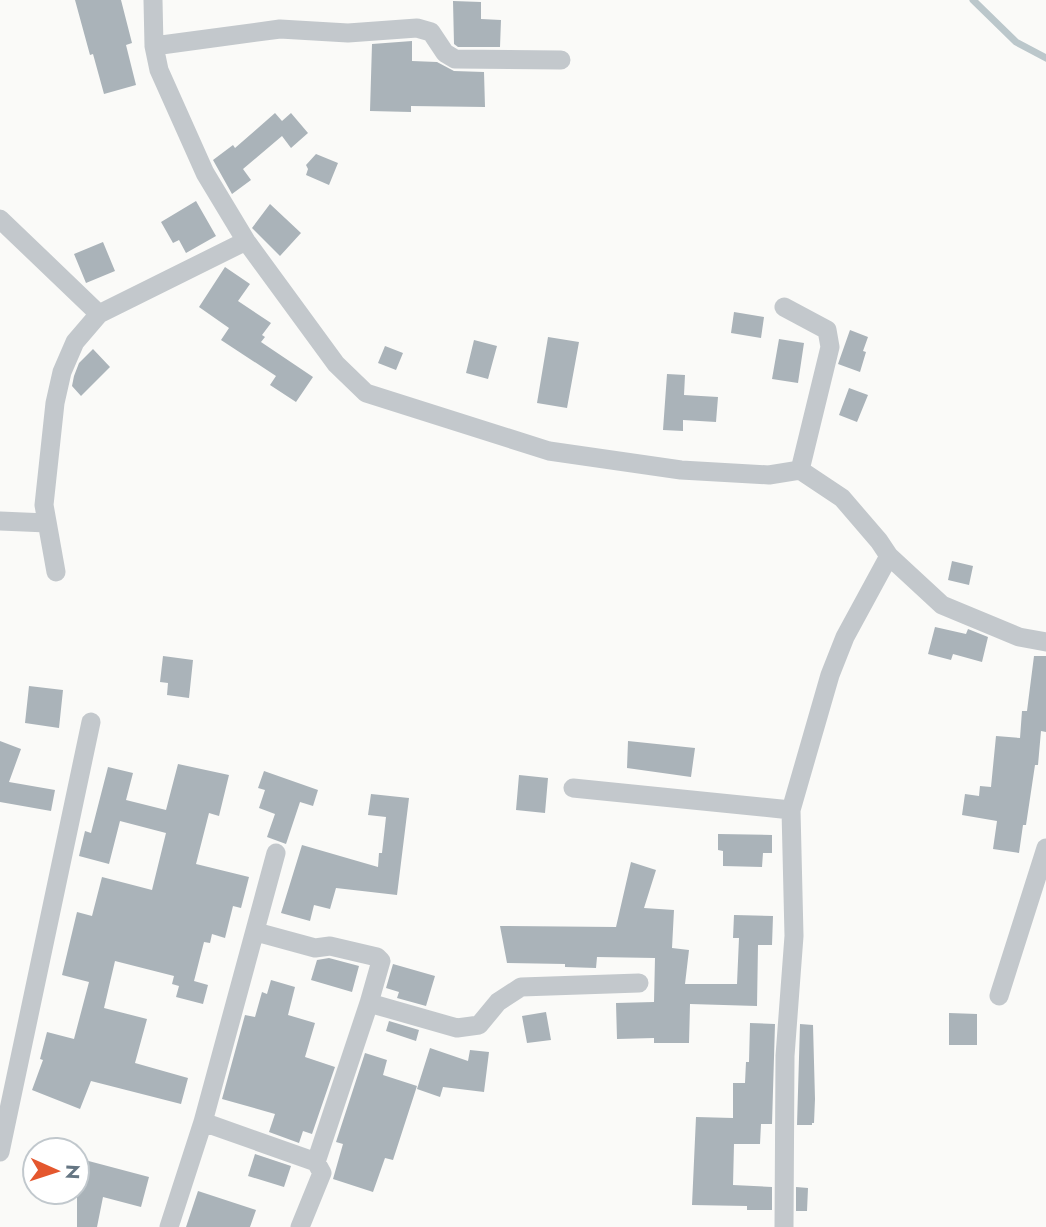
<svg xmlns="http://www.w3.org/2000/svg" width="1046" height="1227" font-family="Jost,sans-serif">
<style>
.lines{fill:none;stroke-linecap:round;stroke-linejoin:round}
.stream{stroke:#bbc7cb;stroke-width:7}
.building{fill:#aab3b9}
.street{stroke:#c3c8cc;stroke-width:19}
</style>
<rect width="100%" height="100%" fill="#fafaf8"/>
<g class="lines">
<path class="stream" d="M 973,0 L 1016,42 L 1046,58"/>
</g>
<path class="building" d="M 75,0 L 121,0 L 132,43 L 126,45 L 136,85 L 104,94 L 93,54 L 90,55 Z
M 453,1 L 481,2 L 481,19 L 501,20 L 500,47 L 458,47 L 454,44 Z
M 412,41 L 412,61 L 437,62 L 454,71 L 484,72 L 485,107 L 411,106 L 411,112 L 370,111 L 372,44 Z
M 275,113 L 282,121 L 291,113 L 308,133 L 291,148 L 282,136 L 243,169 L 251,180 L 232,194 L 213,160 L 233,145 L 235,148 Z
M 316,154 L 338,163 L 329,185 L 306,175 L 308,169 L 306,165 Z
M 196,201 L 216,236 L 186,253 L 179,240 L 173,243 L 161,222 Z
M 270,204 L 301,233 L 280,256 L 252,228 Z
M 103,242 L 115,271 L 86,283 L 74,254 Z
M 225,267 L 250,284 L 238,301 L 271,323 L 262,335 L 265,337 L 261,342 L 313,377 L 296,402 L 270,385 L 276,376 L 221,340 L 229,328 L 199,307 Z
M 734,312 L 764,317 L 761,338 L 731,333 Z
M 850,330 L 868,337 L 863,351 L 866,352 L 860,372 L 838,364 Z
M 548,337 L 579,342 L 567,408 L 537,403 Z
M 779,339 L 804,343 L 798,383 L 772,379 Z
M 474,340 L 497,346 L 488,379 L 466,373 Z
M 385,346 L 403,353 L 396,370 L 378,363 Z
M 93,349 L 110,367 L 81,396 L 72,386 L 74,376 L 79,363 Z
M 667,374 L 685,375 L 684,395 L 718,397 L 716,422 L 683,420 L 683,431 L 663,430 Z
M 849,388 L 868,395 L 857,422 L 839,415 Z
M 952,561 L 973,566 L 969,585 L 948,580 Z
M 935,627 L 966,634 L 968,629 L 988,637 L 982,662 L 953,654 L 951,660 L 928,654 Z
M 163,656 L 193,660 L 189,698 L 167,695 L 168,683 L 160,682 Z
M 1034,656 L 1046,656 L 1046,732 L 1041,731 L 1038,765 L 1035,765 L 1026,825 L 1023,825 L 1019,853 L 993,849 L 997,821 L 962,815 L 965,794 L 979,796 L 980,786 L 991,787 L 996,736 L 1020,738 L 1022,711 L 1027,711 Z
M 29,686 L 63,690 L 59,728 L 25,723 Z
M 0,741 L 21,749 L 9,782 L 55,790 L 51,811 L 0,802 Z
M 628,741 L 695,748 L 691,777 L 627,768 Z
M 178,764 L 229,775 L 219,816 L 209,813 L 196,864 L 249,877 L 241,908 L 233,906 L 225,938 L 212,934 L 210,943 L 204,942 L 194,981 L 208,985 L 203,1004 L 176,997 L 179,986 L 172,984 L 174,976 L 115,961 L 104,1008 L 147,1019 L 135,1063 L 188,1078 L 181,1104 L 91,1081 L 80,1109 L 32,1090 L 43,1060 L 40,1059 L 47,1032 L 74,1039 L 89,982 L 62,975 L 77,912 L 92,916 L 102,877 L 152,890 L 166,833 L 120,821 L 109,864 L 79,856 L 85,831 L 91,833 L 108,767 L 133,773 L 126,800 L 166,810 Z
M 264,771 L 318,790 L 313,806 L 300,802 L 286,844 L 267,837 L 275,814 L 259,808 L 265,790 L 258,788 Z
M 519,775 L 548,778 L 545,813 L 516,810 Z
M 371,794 L 409,798 L 397,895 L 336,888 L 330,909 L 314,905 L 310,921 L 281,913 L 302,845 L 378,867 L 379,853 L 382,853 L 386,817 L 368,815 Z
M 718,834 L 772,835 L 772,853 L 763,853 L 762,867 L 723,866 L 723,851 L 718,850 Z
M 631,862 L 656,870 L 644,908 L 674,910 L 672,948 L 689,950 L 685,984 L 737,984 L 739,938 L 733,938 L 734,915 L 773,916 L 772,945 L 758,945 L 757,1006 L 690,1004 L 689,1043 L 654,1043 L 654,1038 L 617,1039 L 616,1003 L 654,1002 L 655,958 L 597,957 L 596,968 L 565,967 L 565,964 L 507,963 L 500,926 L 616,927 Z
M 329,958 L 359,966 L 352,992 L 311,980 L 317,960 Z
M 393,964 L 435,976 L 426,1006 L 397,998 L 399,992 L 386,988 Z
M 271,980 L 295,987 L 288,1015 L 315,1023 L 305,1057 L 335,1067 L 312,1134 L 303,1131 L 299,1143 L 269,1132 L 275,1114 L 222,1099 L 245,1015 L 255,1017 L 262,992 L 267,994 Z
M 546,1012 L 551,1040 L 527,1043 L 522,1016 Z
M 949,1013 L 977,1014 L 977,1045 L 949,1045 Z
M 389,1021 L 419,1030 L 416,1041 L 386,1031 Z
M 750,1023 L 775,1024 L 772,1124 L 761,1124 L 760,1144 L 734,1144 L 733,1185 L 772,1187 L 772,1210 L 747,1210 L 747,1206 L 692,1205 L 696,1117 L 733,1118 L 733,1083 L 745,1083 L 746,1062 L 749,1062 Z
M 800,1024 L 813,1025 L 815,1099 L 814,1123 L 812,1123 L 812,1125 L 797,1125 Z
M 430,1048 L 468,1061 L 470,1050 L 489,1052 L 484,1092 L 443,1087 L 440,1097 L 417,1089 Z
M 365,1053 L 387,1060 L 383,1075 L 417,1086 L 393,1160 L 385,1158 L 373,1192 L 333,1179 L 343,1144 L 336,1142 Z
M 255,1154 L 291,1166 L 284,1187 L 248,1176 Z
M 81,1159 L 149,1177 L 141,1207 L 103,1197 L 97,1227 L 77,1227 L 77,1175 Z
M 796,1187 L 808,1188 L 807,1211 L 796,1211 Z
M 198,1191 L 256,1210 L 250,1227 L 186,1227 Z"/>
<g class="lines">
<path class="street" d="M 153,0 L 154,46 L 159,70 L 205,173 L 246,241 L 336,364 L 366,393 L 549,451 L 681,470 L 769,475 L 800,470 L 842,498 L 879,541 L 889,556 L 942,605 L 1019,637 L 1046,642
M 154,46 L 280,29 L 348,33 L 417,28 L 431,32 L 445,53 L 455,59 L 561,60
M 0,219 L 99,314
M 784,307 L 827,330 L 830,347 L 800,470
M 0,521 L 47,523
M 56,572 L 44,505 L 55,403 L 62,372 L 75,342 L 99,314 L 246,241
M 573,788 L 791,810
M 999,996 L 1046,848
M 369,1003 L 457,1028 L 479,1025 L 498,1002 L 521,987 L 639,983
M 203,1122 L 316,1162 L 369,1003 L 381,961 L 377,957 L 330,946 L 315,948 L 256,932
M 0,1152 L 91,722
M 169,1227 L 203,1122 L 276,853
M 300,1227 L 322,1173 L 316,1162
M 784,1227 L 785,1056 L 794,936 L 791,810 L 830,675 L 845,637 L 889,556"/>
</g>
<g transform="translate(56 1171) rotate(93)"><circle r="33" fill="#ffffff" stroke="#c1c8cd" stroke-width="2"/>
<path d="M0-5L12 26L0 18L-12 26Z" fill="#e4572e"/>
<text y="-10" font-size="19" font-weight="bold" text-anchor="middle" fill="#657683">N</text>
</g>
</svg>
